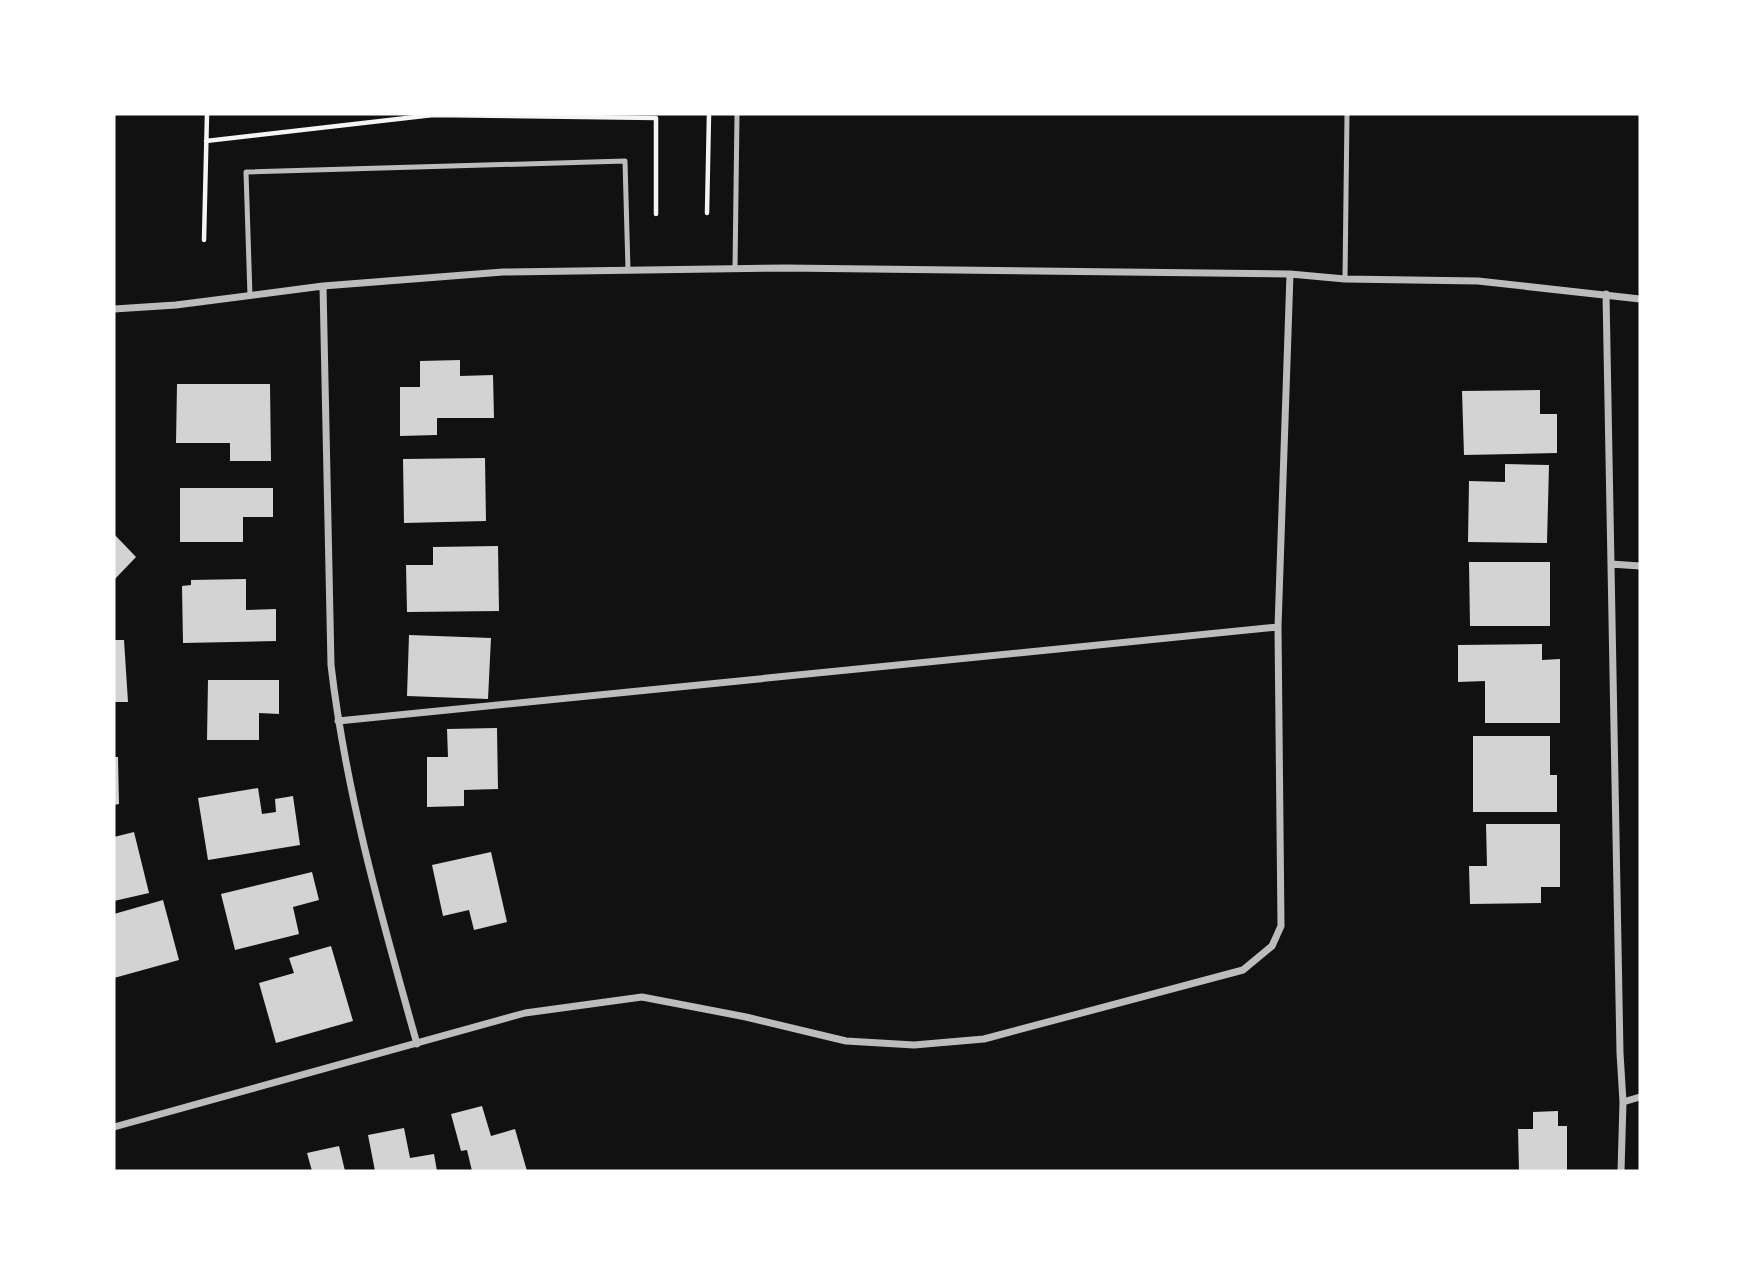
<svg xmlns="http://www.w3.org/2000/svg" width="1754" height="1285" font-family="Roboto,sans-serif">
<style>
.building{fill:#d3d3d3}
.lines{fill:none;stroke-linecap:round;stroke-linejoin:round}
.path{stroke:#f5f5f5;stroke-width:4.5}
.service{stroke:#bcbcbc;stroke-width:5}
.minor{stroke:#bcbcbc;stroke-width:7}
</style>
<rect width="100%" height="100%" fill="#111"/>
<path class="building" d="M 460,360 L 460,376 L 493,375 L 494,418 L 437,418 L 437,435 L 400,436 L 400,387 L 420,387 L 420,361 Z
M 177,384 L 270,384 L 271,461 L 230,461 L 230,443 L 176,443 Z
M 1540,390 L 1540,414 L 1557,414 L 1557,453 L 1464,455 L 1462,391 Z
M 485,458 L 486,521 L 404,523 L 403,459 Z
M 1505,464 L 1549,465 L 1547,543 L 1468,542 L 1469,481 L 1505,482 Z
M 180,488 L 273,488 L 273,517 L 243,517 L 243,542 L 180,542 Z
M 114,534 L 136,557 L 114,580 Z
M 498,546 L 499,611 L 407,612 L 406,565 L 433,565 L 433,547 Z
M 1469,562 L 1550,562 L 1550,626 L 1470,626 Z
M 246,579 L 246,610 L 276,609 L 276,641 L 183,643 L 182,586 L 191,585 L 191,580 Z
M 409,635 L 491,638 L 488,699 L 407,696 Z
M 114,640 L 124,640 L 128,702 L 114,702 Z
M 1542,644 L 1542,660 L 1560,659 L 1560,723 L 1485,723 L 1485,681 L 1458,682 L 1458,645 Z
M 208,680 L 279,680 L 279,714 L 259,713 L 259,740 L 207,740 Z
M 497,728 L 498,789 L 464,790 L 464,806 L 427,807 L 427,757 L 448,757 L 447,729 Z
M 1473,736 L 1550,736 L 1550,775 L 1557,775 L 1557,812 L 1473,812 Z
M 114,757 L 118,757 L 119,804 L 114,805 Z
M 258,788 L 262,814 L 276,812 L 275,799 L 293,796 L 300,845 L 208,860 L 198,798 Z
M 1486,824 L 1560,824 L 1560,887 L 1541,887 L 1541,903 L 1470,904 L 1469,866 L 1487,866 Z
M 134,832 L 149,893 L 114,901 L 114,837 Z
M 491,852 L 507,922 L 474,930 L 469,910 L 443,916 L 432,865 Z
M 312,872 L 319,900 L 293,907 L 299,934 L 235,950 L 221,894 Z
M 163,900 L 179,960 L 114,978 L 114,914 Z
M 331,946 L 353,1021 L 276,1043 L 259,983 L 294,973 L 289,958 Z
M 482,1106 L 491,1136 L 515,1129 L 527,1171 L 472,1171 L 467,1150 L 461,1151 L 451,1114 Z
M 1558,1111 L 1558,1126 L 1567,1126 L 1567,1171 L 1519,1171 L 1518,1129 L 1533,1129 L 1533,1112 Z
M 404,1128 L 410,1158 L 434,1154 L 437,1171 L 375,1171 L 368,1135 Z
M 339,1146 L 345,1171 L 312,1171 L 307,1153 Z"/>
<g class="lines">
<path class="path" d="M 206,141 L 433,115 L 656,118 L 656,214
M 707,213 L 709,114
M 204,240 L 207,114"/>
<path class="service" d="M 735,269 L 737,114
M 1345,279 L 1347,114
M 250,296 L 246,172 L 625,161 L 628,270"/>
<path class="minor" d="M 323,286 L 331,665 C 346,794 382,919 417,1044
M 1606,294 L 1620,1053 L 1623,1102 L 1621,1171
M 114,309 L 176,305 L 323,286 L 503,272 L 786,268 L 1290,274 L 1345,279 L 1478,281 L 1640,299
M 1611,564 L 1640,566
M 338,721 L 1278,627
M 1623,1102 L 1640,1097
M 114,1127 L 525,1013 L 642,997 L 746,1017 L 846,1041 L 914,1045 L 984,1039 L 1243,970 L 1272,946 L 1281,926 L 1278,627 L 1290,274"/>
</g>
<rect width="1754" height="1285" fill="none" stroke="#ffffff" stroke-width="231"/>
</svg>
